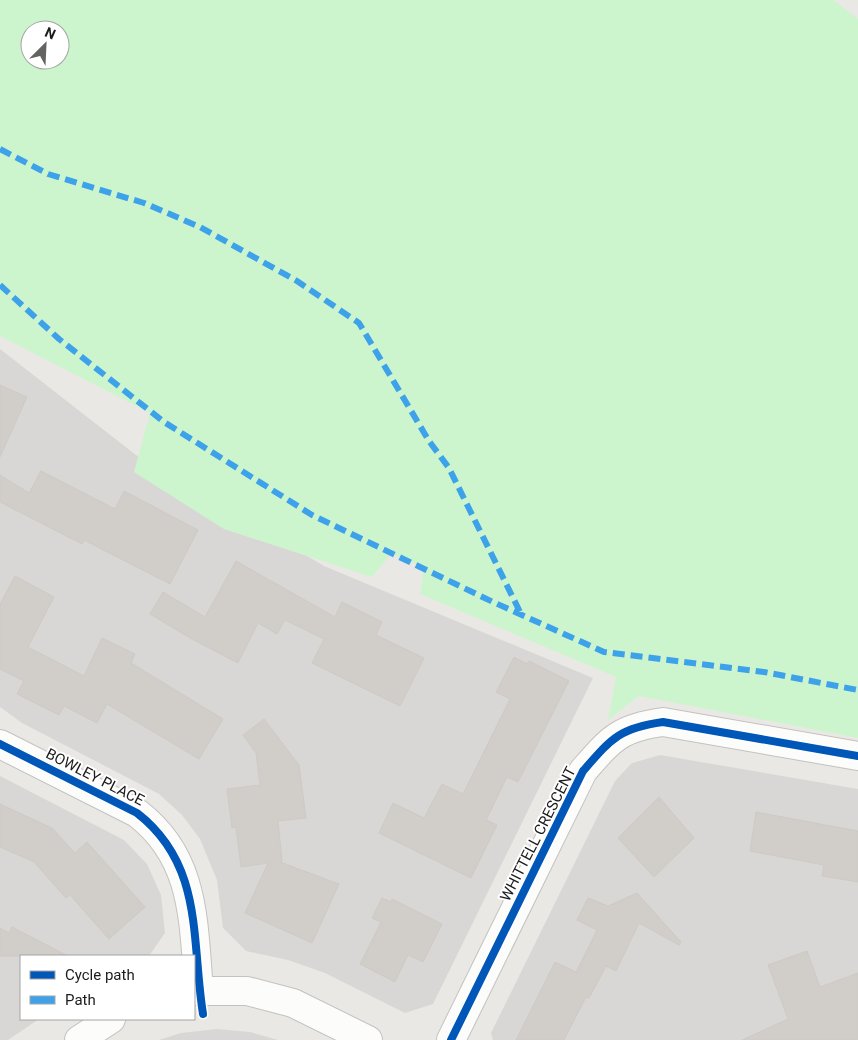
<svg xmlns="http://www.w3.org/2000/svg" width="858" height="1040" font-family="Roboto,sans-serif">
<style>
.residential{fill:#d9d7d5}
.park{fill:#cdf5cd;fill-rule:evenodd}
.building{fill:#d1ceca;stroke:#cec9c5}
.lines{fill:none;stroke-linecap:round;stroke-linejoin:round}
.minor-casing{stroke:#c2c2c0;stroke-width:30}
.minor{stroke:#fcfcfb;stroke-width:28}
.quiet{stroke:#3da2ea;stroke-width:6;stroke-dasharray:12 6;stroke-linecap:butt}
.cycleway-casing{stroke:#fff;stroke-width:11}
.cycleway{stroke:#0057b8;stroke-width:8}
.labels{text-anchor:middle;stroke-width:4;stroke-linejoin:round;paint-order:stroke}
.street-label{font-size:15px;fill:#1b1b1b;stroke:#fff}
</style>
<rect width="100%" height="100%" fill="#eae8e4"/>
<path class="residential" d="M 0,349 L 136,455 L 324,566 L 593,678 L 433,1004 L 405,1013 L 325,973 L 288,960 L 246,951 L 223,928 L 217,880 L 200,839 L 182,815 L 159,794 L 22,723 L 0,707 Z
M 660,755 L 858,789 L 858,1040 L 493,1040 L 491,1033 L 615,781 L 632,763 Z
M 0,776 L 124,840 L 147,864 L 161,895 L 165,933 L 149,956 L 21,956 L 21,1019 L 39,1019 L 8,1040 L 0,1040 Z
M 217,1029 L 250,1032 L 278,1040 L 159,1040 L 181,1033 Z"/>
<path class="park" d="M 0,0 L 833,0 L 858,19 L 858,738 L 639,696 L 608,720 L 616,677 L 420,594 L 424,567 L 391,554 L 372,577 L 224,529 L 134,472 L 150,413 L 0,336 ZM 30,30 L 60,30 L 60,60 L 30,60 Z"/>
<path class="building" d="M 0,385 L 27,397 L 0,457 Z
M 41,471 L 115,509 L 124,491 L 198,530 L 170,584 L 84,540 L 82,544 L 0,502 L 0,475 L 29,493 Z
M 236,561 L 335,617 L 342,602 L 382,622 L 376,635 L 424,658 L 400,706 L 312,663 L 324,639 L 285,620 L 277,634 L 258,623 L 238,663 L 190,638 L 150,614 L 163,592 L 205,617 Z
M 15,576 L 54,597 L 28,647 L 84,676 L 102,638 L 135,654 L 131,663 L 223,719 L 199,759 L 107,704 L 97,723 L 64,706 L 59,715 L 17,694 L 24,681 L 0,669 L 0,604 Z
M 514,657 L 527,664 L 529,661 L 569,681 L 518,782 L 507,777 L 486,820 L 497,825 L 471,878 L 379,833 L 393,803 L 424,818 L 442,784 L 463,794 L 510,699 L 496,692 Z
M 264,719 L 299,765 L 306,818 L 278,821 L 282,861 L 280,862 L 339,884 L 312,943 L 245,913 L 268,863 L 241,867 L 236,827 L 232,828 L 227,789 L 260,785 L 256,753 L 243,735 Z
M 659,797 L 694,838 L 654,877 L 618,838 Z
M 0,804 L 52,828 L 75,853 L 87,842 L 145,907 L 109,939 L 70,895 L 66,898 L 34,862 L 0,847 Z
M 756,812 L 858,831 L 858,882 L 822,876 L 824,865 L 750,851 Z
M 637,893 L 681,942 L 679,945 L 639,923 L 616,971 L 606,966 L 589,998 L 586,997 L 564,1040 L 516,1040 L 555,962 L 576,972 L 597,930 L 577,920 L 588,898 L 608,906 Z
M 382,898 L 391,902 L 392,899 L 442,924 L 423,962 L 408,955 L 395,982 L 360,964 L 381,922 L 372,918 Z
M 12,927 L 68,956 L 0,956 L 0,928 L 9,933 Z
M 807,951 L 820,987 L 858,973 L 858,1040 L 742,1040 L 788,1019 L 768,965 Z"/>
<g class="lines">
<defs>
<path id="minor" d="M 0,744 L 137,813 C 196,858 193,922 199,990
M 194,991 L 247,991 L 293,1003 L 368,1040
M 79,1040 L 111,1019
M 451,1040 L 583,771 C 611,739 619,728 663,722 L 858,756"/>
</defs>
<use href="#minor" class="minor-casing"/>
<use href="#minor" class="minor"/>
<path class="quiet" d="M 0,149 L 48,174 L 144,203 L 200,227 L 297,281 L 359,323 L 429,441 L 449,468 L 522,616
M 0,285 L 59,339 L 164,422 L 312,515 L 493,602 L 604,652 L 764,672 L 858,690"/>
<defs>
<path id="cycleway" d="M 0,744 L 137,813 C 204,865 191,939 203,1014
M 451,1040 L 583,771 C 611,739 619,728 663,722 L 858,756"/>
</defs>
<use href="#cycleway" class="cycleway-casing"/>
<use href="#cycleway" class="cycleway"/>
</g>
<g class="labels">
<g class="street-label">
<text transform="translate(95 777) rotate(27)" y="5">BOWLEY PLACE</text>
<text transform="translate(538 834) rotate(-63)" y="5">WHITTELL CRESCENT</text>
</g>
</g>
<rect x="20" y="955" width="175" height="65" fill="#ffffff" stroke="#a4a4a4"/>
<rect x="30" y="971" width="25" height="8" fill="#0057b8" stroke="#a4a4a4"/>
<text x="65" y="980" font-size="15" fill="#1b1b1b">Cycle path</text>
<rect x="30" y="996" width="25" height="8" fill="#3da2ea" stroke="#a4a4a4"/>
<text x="65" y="1005" font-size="15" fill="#1b1b1b">Path</text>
<g transform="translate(45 45) rotate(24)"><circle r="24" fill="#ffffff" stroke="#a4a4a4"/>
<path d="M0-4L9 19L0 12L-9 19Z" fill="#636361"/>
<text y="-8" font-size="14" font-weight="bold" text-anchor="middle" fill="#1b1b1b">N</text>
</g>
</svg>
